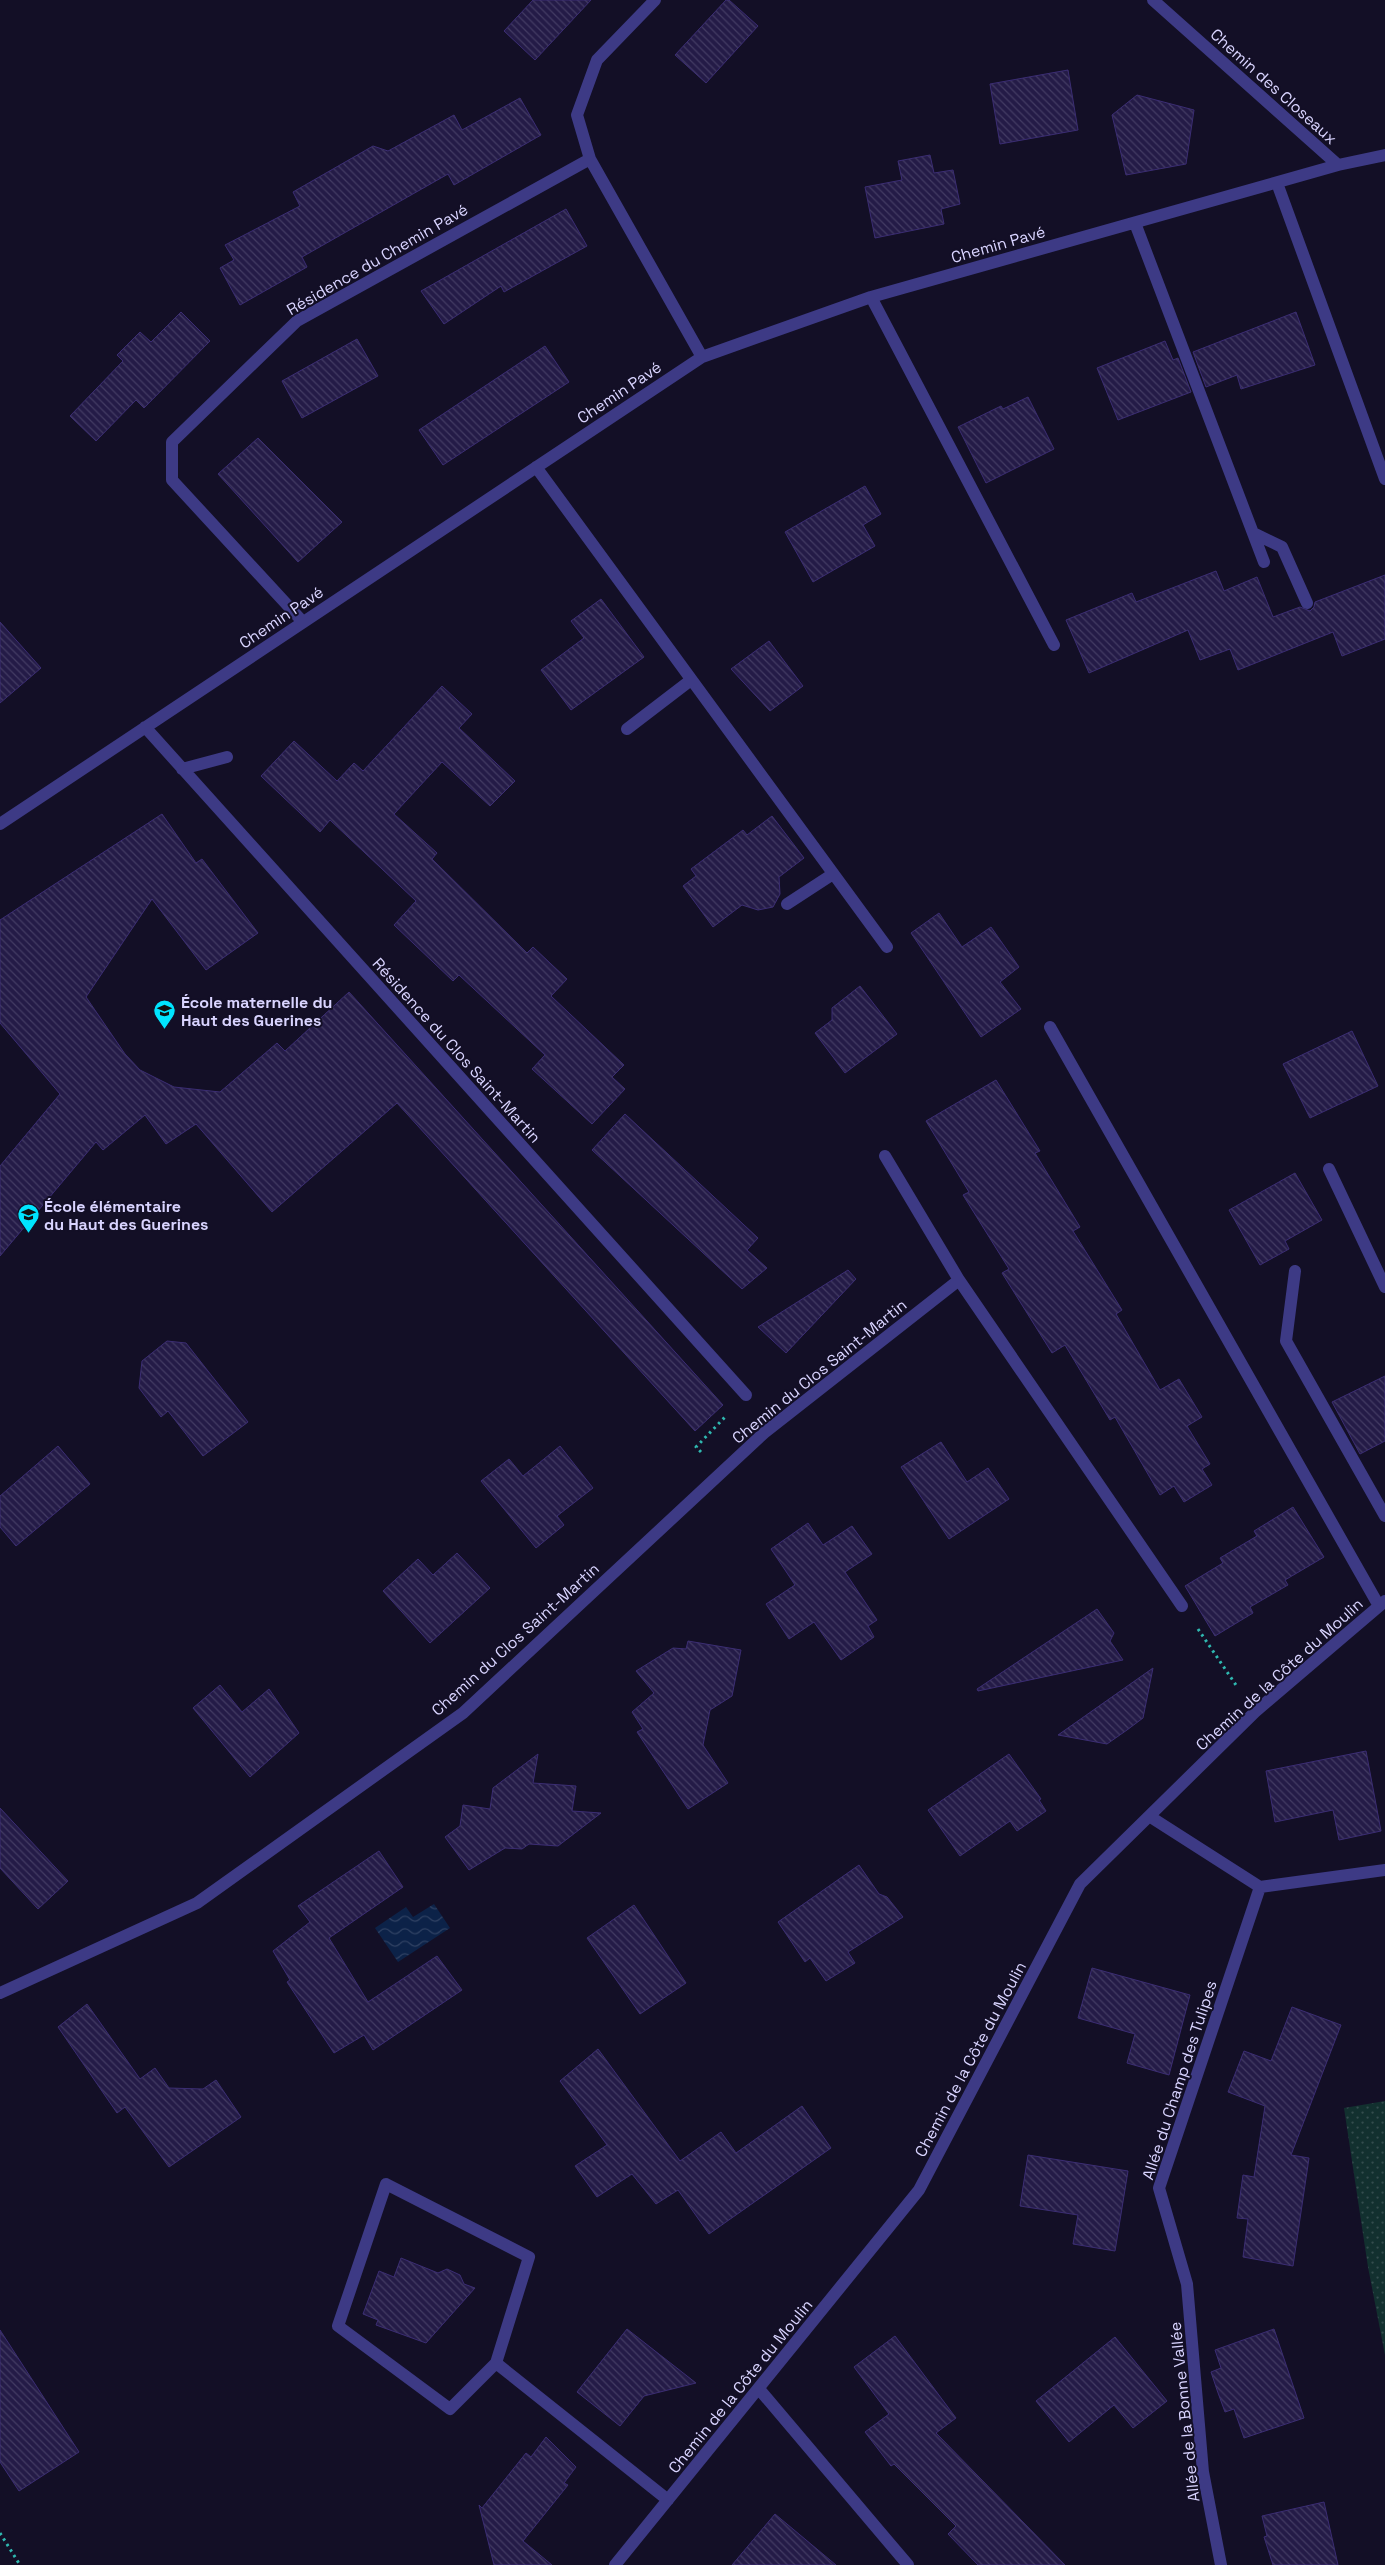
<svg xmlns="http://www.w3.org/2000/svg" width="1385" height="2565" font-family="'Space Grotesk',sans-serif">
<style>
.garden{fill:url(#garden-dots)}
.water{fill:url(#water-waves)}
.building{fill:url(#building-back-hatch);stroke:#3b2d73}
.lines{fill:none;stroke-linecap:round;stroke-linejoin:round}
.path{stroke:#2fb8b0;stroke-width:3;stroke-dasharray:2.5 4;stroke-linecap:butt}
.minor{stroke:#3d3a85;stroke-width:12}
.labels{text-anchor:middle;stroke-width:4;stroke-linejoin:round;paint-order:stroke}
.street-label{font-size:16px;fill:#d9d4ff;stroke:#130f26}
.poi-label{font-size:16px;font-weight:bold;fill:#d9d4ff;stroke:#130f26;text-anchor:start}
</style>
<defs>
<pattern id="garden-dots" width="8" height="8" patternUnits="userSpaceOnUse" patternTransform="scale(1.25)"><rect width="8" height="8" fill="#12302f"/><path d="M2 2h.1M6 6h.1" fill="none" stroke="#344d4e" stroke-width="1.8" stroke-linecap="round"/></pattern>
<pattern id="water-waves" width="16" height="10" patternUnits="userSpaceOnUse" patternTransform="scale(1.25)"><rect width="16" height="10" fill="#0c2248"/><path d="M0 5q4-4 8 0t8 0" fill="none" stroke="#2f4163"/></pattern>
<pattern id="building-back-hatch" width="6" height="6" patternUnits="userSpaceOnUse" patternTransform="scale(1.25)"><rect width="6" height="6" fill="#241b47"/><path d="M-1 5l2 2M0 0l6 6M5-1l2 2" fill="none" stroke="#433b63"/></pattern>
</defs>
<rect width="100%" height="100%" fill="#130f26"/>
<path class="garden" d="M 1385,2101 L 1385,2355 L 1368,2267 L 1344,2108 Z"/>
<path class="water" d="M 434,1904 L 450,1928 L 398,1962 L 375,1928 L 406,1907 L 413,1917 Z"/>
<path class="building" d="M 533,0 L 591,0 L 535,60 L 504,31 Z
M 726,0 L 729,0 L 758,26 L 706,83 L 675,55 Z
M 1068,70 L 1078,130 L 1000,144 L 990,84 Z
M 1137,95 L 1194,110 L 1186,164 L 1126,175 L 1112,115 Z
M 520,98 L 541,135 L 454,185 L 448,174 L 302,257 L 307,267 L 240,305 L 220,268 L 234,260 L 225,245 L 300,206 L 293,192 L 373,146 L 388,151 L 454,115 L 462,130 Z
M 930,155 L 934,173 L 953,170 L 960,204 L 941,209 L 944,224 L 875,238 L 865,187 L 902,180 L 898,161 Z
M 566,209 L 587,246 L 504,292 L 501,286 L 444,324 L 421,291 Z
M 181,312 L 210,341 L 144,408 L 136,400 L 96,441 L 70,416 L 123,361 L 117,355 L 140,332 L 151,342 Z
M 1296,312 L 1315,365 L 1241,389 L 1237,375 L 1206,387 L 1193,352 Z
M 357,339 L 378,376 L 302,418 L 282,381 Z
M 1165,341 L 1173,360 L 1178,358 L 1191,392 L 1118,420 L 1097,368 Z
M 545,346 L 569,382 L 443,465 L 419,430 Z
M 1028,397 L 1054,449 L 986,483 L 958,427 L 1001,406 L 1003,409 Z
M 258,438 L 342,522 L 298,562 L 218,474 Z
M 865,486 L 881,514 L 863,525 L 875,546 L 813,582 L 785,532 Z
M 1216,571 L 1224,591 L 1257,577 L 1273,617 L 1300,607 L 1310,611 L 1314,607 L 1315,602 L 1385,575 L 1385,639 L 1342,656 L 1333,632 L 1238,670 L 1230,649 L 1200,660 L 1188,630 L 1089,673 L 1066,620 L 1132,593 L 1136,602 Z
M 601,599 L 644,657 L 571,710 L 541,670 L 584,638 L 571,621 Z
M 0,622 L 41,668 L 0,703 Z
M 769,641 L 803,686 L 770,711 L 731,669 Z
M 442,686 L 472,714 L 459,728 L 515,781 L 490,806 L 442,762 L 394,814 L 437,853 L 432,859 L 527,953 L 533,947 L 567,979 L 551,996 L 624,1065 L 612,1077 L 625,1089 L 592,1124 L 532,1069 L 545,1055 L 459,975 L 453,981 L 394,925 L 416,901 L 330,820 L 320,832 L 261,776 L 294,741 L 337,781 L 354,763 L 363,771 Z
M 162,814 L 196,863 L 202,859 L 258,933 L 206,970 L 152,899 L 86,997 L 125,1054 L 140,1070 L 174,1087 L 220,1092 L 277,1043 L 285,1051 L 349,992 L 723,1405 L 695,1431 L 397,1103 L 272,1212 L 196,1124 L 166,1144 L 145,1115 L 103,1150 L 96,1142 L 0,1256 L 0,1166 L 60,1094 L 0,1023 L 0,920 Z
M 772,816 L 804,858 L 779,877 L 780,894 L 773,907 L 758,910 L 742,905 L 713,927 L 683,886 L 696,876 L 691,869 L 743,830 L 747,835 Z
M 939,913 L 962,947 L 991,927 L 1019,967 L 1000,982 L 1021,1009 L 981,1037 L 911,933 Z
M 860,986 L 897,1034 L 845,1073 L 815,1033 L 832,1020 L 832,1008 Z
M 1352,1031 L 1378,1086 L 1310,1118 L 1283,1064 Z
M 996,1080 L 1040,1151 L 1035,1153 L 1080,1227 L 1073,1231 L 1122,1310 L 1116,1314 L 1160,1390 L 1179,1379 L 1202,1417 L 1187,1426 L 1210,1464 L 1202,1469 L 1212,1485 L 1184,1502 L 1174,1486 L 1160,1495 L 1115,1417 L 1110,1420 L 1065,1345 L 1052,1353 L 1002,1273 L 1009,1269 L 963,1195 L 969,1192 L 926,1121 Z
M 625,1114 L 758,1238 L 747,1250 L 767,1268 L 742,1289 L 592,1150 Z
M 1295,1173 L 1322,1220 L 1285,1241 L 1289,1249 L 1260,1265 L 1229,1210 Z
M 848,1270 L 856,1279 L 786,1353 L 758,1327 Z
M 167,1341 L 186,1343 L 248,1422 L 203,1456 L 168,1411 L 161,1417 L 139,1388 L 142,1361 Z
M 1385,1376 L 1385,1441 L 1360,1454 L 1332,1402 Z
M 941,1442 L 967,1482 L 988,1468 L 1009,1499 L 949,1539 L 901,1467 Z
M 58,1446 L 90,1484 L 16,1546 L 0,1527 L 0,1496 Z
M 560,1446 L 593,1488 L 557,1516 L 564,1525 L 536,1548 L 481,1481 L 509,1459 L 523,1476 Z
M 1293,1507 L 1324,1557 L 1285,1580 L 1288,1585 L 1250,1607 L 1253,1613 L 1215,1636 L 1185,1586 L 1223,1563 L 1220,1558 L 1257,1536 L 1254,1531 Z
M 808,1523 L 823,1545 L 852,1526 L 872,1554 L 845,1572 L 877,1620 L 868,1626 L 874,1637 L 841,1660 L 814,1622 L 789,1639 L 766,1604 L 795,1585 L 771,1549 Z
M 457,1553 L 490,1588 L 430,1643 L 383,1591 L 418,1559 L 433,1575 Z
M 1097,1609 L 1114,1633 L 1110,1641 L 1123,1660 L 978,1691 L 977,1689 Z
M 688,1641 L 741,1650 L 732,1696 L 710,1710 L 703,1745 L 728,1783 L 688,1809 L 637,1732 L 643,1729 L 632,1712 L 654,1693 L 636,1671 L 673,1648 L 686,1649 Z
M 1153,1668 L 1143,1718 L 1127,1730 L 1107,1744 L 1058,1735 Z
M 220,1685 L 242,1712 L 269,1689 L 299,1733 L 250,1777 L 193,1708 Z
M 1366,1751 L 1381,1831 L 1339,1840 L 1333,1810 L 1275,1822 L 1266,1771 Z
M 538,1754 L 533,1783 L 576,1786 L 572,1811 L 601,1813 L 558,1846 L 529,1844 L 522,1849 L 505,1848 L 469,1870 L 445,1837 L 460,1826 L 463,1805 L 490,1809 L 493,1788 Z
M 1009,1754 L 1041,1799 L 1039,1800 L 1046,1811 L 1017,1831 L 1010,1821 L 960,1856 L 928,1810 Z
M 0,1808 L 68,1881 L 38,1909 L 0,1868 Z
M 379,1851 L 403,1887 L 329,1938 L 368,2002 L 437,1956 L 462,1990 L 373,2050 L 364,2035 L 334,2053 L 287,1982 L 290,1980 L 273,1951 L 310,1922 L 298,1906 Z
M 859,1865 L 879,1894 L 887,1897 L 903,1917 L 848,1952 L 855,1963 L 826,1981 L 810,1958 L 805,1962 L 778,1922 Z
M 634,1905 L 686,1983 L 640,2014 L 587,1938 Z
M 1092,1968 L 1190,1995 L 1169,2075 L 1127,2063 L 1135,2034 L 1078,2018 Z
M 87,2004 L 140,2079 L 155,2068 L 169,2088 L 203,2089 L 216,2080 L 241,2117 L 169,2167 L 125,2107 L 117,2113 L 58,2027 Z
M 1292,2007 L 1341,2025 L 1291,2155 L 1309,2158 L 1293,2266 L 1243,2257 L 1248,2219 L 1237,2218 L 1243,2175 L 1254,2177 L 1265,2106 L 1228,2092 L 1244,2051 L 1271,2061 Z
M 598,2049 L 680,2161 L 721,2132 L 736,2153 L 802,2106 L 831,2148 L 709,2234 L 678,2190 L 656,2204 L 632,2174 L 597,2197 L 575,2166 L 607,2145 L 560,2081 Z
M 1028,2155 L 1128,2171 L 1115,2251 L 1073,2244 L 1078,2215 L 1020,2206 Z
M 401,2258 L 438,2273 L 447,2269 L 460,2275 L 464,2284 L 475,2288 L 426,2343 L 376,2325 L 378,2320 L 363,2314 L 379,2271 L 394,2277 Z
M 627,2329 L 696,2383 L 644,2396 L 620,2426 L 577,2392 Z
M 1274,2329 L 1304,2418 L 1244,2438 L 1234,2409 L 1225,2412 L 1217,2390 L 1211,2372 L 1221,2368 L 1215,2350 Z
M 0,2330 L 79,2452 L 19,2491 L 0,2462 Z
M 895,2336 L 956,2418 L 936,2433 L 1065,2565 L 978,2565 L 948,2534 L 956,2526 L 894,2464 L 891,2466 L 865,2432 L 889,2414 L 854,2367 Z
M 1115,2337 L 1167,2401 L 1133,2428 L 1114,2405 L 1069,2442 L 1036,2401 Z
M 546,2437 L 576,2467 L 564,2483 L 568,2485 L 523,2541 L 552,2565 L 494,2565 L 479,2505 L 482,2508 L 526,2453 L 531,2457 Z
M 1324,2502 L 1338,2565 L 1273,2565 L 1264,2537 L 1267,2536 L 1262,2516 Z
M 775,2514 L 836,2565 L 732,2565 Z"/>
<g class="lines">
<path class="path" d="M 701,1452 L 696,1447 L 727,1415
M 1198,1629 L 1238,1688
M 0,2533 L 20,2565"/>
<path class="minor" d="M 655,0 L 597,60 L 577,115 L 590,159 L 702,357
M 1153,0 L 1338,165
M 1277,183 L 1385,479
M 1135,223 L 1264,562
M 871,297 L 1054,645
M 536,467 L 887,947
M 1253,533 L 1282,547 L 1307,603
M 303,622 L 172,480 L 172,442 L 297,321 L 590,159
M 145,727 L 746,1395
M 627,729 L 691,680
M 182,769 L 227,757
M 0,824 L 702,357 L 871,297 L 1338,165 L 1385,155
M 787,904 L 833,874
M 1050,1027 L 1379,1606
M 885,1156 L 959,1280 L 1182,1606
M 1329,1169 L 1385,1287
M 1295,1271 L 1286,1341 L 1385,1516
M 1149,1816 L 1260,1887 L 1385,1870
M 0,1993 L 197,1903 L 463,1713 L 764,1433 L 959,1280
M 386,2184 L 529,2257 L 496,2363 L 450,2409 L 338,2326 Z
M 496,2363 L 668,2500
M 759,2389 L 908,2565
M 615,2565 L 919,2190 L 1080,1884 L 1255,1712 L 1385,1601
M 1221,2565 L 1203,2472 L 1187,2284 L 1159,2188 L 1260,1887"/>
</g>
<defs>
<symbol id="school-pin" viewBox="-11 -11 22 30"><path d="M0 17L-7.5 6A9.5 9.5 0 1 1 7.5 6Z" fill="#00e5ff" stroke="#130f26"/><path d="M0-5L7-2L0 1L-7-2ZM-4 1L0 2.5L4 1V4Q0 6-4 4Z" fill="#111"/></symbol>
</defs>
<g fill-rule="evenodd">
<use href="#school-pin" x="152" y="998" width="25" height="34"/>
<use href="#school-pin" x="16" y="1202" width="25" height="34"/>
</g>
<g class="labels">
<g class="street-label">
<text transform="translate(1274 86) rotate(42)" y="6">Chemin des Closeaux</text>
<text transform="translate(998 244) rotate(-16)" y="6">Chemin Pavé</text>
<text transform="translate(377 259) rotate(-30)" y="6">Résidence du Chemin Pavé</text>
<text transform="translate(619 392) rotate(-34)" y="6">Chemin Pavé</text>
<text transform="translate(281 617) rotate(-34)" y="6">Chemin Pavé</text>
<text transform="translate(457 1050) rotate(48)" y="6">Résidence du Clos Saint-Martin</text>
<text transform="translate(819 1371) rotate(-39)" y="6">Chemin du Clos Saint-Martin</text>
<text transform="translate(515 1639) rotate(-42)" y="6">Chemin du Clos Saint-Martin</text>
<text transform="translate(1279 1674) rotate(-42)" y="6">Chemin de la Côte du Moulin</text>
<text transform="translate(970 2059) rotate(-62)" y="6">Chemin de la Côte du Moulin</text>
<text transform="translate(1179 2080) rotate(-72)" y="6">Allée du Champ des Tulipes</text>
<text transform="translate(740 2386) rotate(-51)" y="6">Chemin de la Côte du Moulin</text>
<text transform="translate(1184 2412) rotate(-96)" y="6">Allée de la Bonne Vallée</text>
</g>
<g class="poi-label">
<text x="181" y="1008">École maternelle du<tspan x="181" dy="18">Haut des Guerines</tspan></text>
<text x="44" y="1212">École élémentaire<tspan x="44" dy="18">du Haut des Guerines</tspan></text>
</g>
</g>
</svg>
